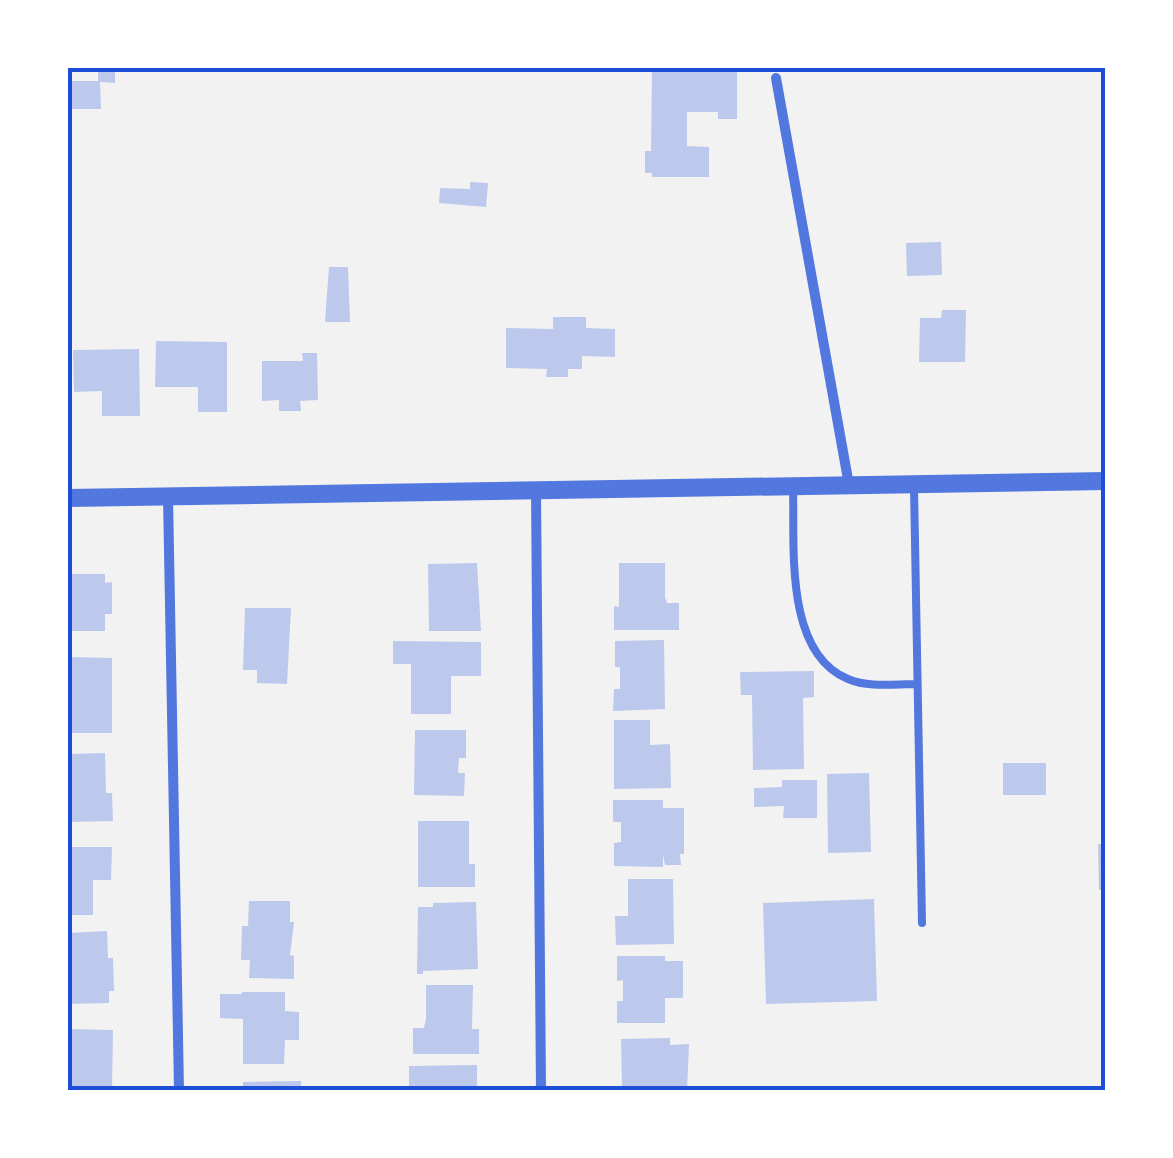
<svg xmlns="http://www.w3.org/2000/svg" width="1173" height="1158" font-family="'PT Sans',sans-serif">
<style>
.building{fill:#bdc9ec}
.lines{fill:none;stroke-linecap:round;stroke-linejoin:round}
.service{stroke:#5277de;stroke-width:8}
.minor{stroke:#5277de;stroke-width:10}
.tertiary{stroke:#5277de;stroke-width:18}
.neatline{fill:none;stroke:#1d4ed8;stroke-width:4}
</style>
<rect width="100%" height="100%" fill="#f2f2f2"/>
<path class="building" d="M 98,68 L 115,68 L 115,83 L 100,82 L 101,109 L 68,109 L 68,81 L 98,81 Z
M 652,68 L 737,68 L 737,119 L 718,119 L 718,112 L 687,112 L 687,146 L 709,147 L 709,177 L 652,177 L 652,173 L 645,173 L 645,151 L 651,151 Z
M 470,182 L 488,183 L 486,207 L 439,203 L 440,188 L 470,189 Z
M 941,242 L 942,275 L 907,276 L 906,243 Z
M 329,267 L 348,267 L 350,322 L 325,322 Z
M 942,310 L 966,310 L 965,362 L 919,362 L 920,318 L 941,318 Z
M 553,317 L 586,317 L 586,328 L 615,329 L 615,357 L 582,356 L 582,369 L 568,369 L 568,377 L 546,377 L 547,369 L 506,368 L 506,328 L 553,329 Z
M 156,341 L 227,342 L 227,412 L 198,412 L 198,387 L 155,387 Z
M 139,349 L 140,416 L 102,416 L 102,391 L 74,392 L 73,350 Z
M 302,353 L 317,353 L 318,400 L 300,401 L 301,411 L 279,411 L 279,400 L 262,401 L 262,361 L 303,361 Z
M 477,563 L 481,631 L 429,631 L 428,564 Z
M 619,563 L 665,563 L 665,597 L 667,603 L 679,603 L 679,630 L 614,630 L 614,606 L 619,607 Z
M 68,574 L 105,574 L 105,583 L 112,582 L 112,614 L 105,614 L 105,631 L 68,631 Z
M 245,608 L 291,608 L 287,684 L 257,683 L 257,670 L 243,670 Z
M 664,640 L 665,709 L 613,711 L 614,689 L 620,689 L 620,667 L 615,667 L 615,641 Z
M 393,641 L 481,642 L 481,676 L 451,676 L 451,714 L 411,714 L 411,664 L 393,664 Z
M 68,657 L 112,658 L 112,733 L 68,733 Z
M 814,671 L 814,697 L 803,698 L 804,769 L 753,770 L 752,695 L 741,695 L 740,672 Z
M 614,720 L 650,720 L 650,745 L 670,744 L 671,788 L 614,789 Z
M 415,730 L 466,730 L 466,758 L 459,758 L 458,773 L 465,773 L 464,796 L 414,795 Z
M 105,753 L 106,793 L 112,793 L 113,821 L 68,822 L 68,754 Z
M 1003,763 L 1046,763 L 1046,795 L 1003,795 Z
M 869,773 L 871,852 L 828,853 L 827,774 Z
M 782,780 L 817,780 L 817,818 L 783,818 L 784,806 L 754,807 L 754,788 L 782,787 Z
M 613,800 L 663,800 L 663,808 L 684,808 L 684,854 L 680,854 L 681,865 L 665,865 L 663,855 L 663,867 L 614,866 L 614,843 L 621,842 L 621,822 L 613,822 Z
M 418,821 L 469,821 L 469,864 L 475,864 L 475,887 L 418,887 Z
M 1098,844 L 1106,844 L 1106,890 L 1099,890 Z
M 68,847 L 112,847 L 111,880 L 93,880 L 93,915 L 68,915 Z
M 628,879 L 673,879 L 674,944 L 616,945 L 615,916 L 628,916 Z
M 874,899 L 877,1001 L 766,1004 L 763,903 Z
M 249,901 L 290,901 L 290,922 L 294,922 L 290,955 L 294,956 L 294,979 L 249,978 L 250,960 L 241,960 L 242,926 L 248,926 Z
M 476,902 L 478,969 L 423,971 L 423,974 L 417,974 L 418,907 L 433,907 L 433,903 Z
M 107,931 L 108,958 L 113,958 L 114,991 L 109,991 L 109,1003 L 68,1004 L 68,933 Z
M 617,956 L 665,956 L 665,961 L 683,961 L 683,998 L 665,998 L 665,1023 L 617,1023 L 617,1001 L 623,1001 L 623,980 L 617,981 Z
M 426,985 L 473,985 L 472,1029 L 479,1029 L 479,1054 L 413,1054 L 413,1028 L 424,1028 L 426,1019 Z
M 242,992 L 285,992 L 285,1011 L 299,1012 L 299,1040 L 285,1040 L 284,1064 L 243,1064 L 243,1019 L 220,1018 L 220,994 L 242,994 Z
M 68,1029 L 113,1030 L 112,1090 L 68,1090 Z
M 670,1038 L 670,1045 L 689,1044 L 687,1090 L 622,1090 L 621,1039 Z
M 477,1065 L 477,1090 L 409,1090 L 409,1066 Z
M 301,1081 L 301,1090 L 243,1090 L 243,1082 Z"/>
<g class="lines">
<path class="service" d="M 793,486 C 795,543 783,652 848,679 C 869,688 894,684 917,684
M 914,487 L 922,923"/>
<path class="minor" d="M 776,78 L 849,485
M 536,491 L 541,1090
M 168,497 L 179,1090"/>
<path class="tertiary" d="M 68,498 L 1106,481"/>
</g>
<rect width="1173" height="1158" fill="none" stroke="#ffffff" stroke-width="140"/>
<rect x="70" y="70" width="1033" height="1018" class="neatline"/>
</svg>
